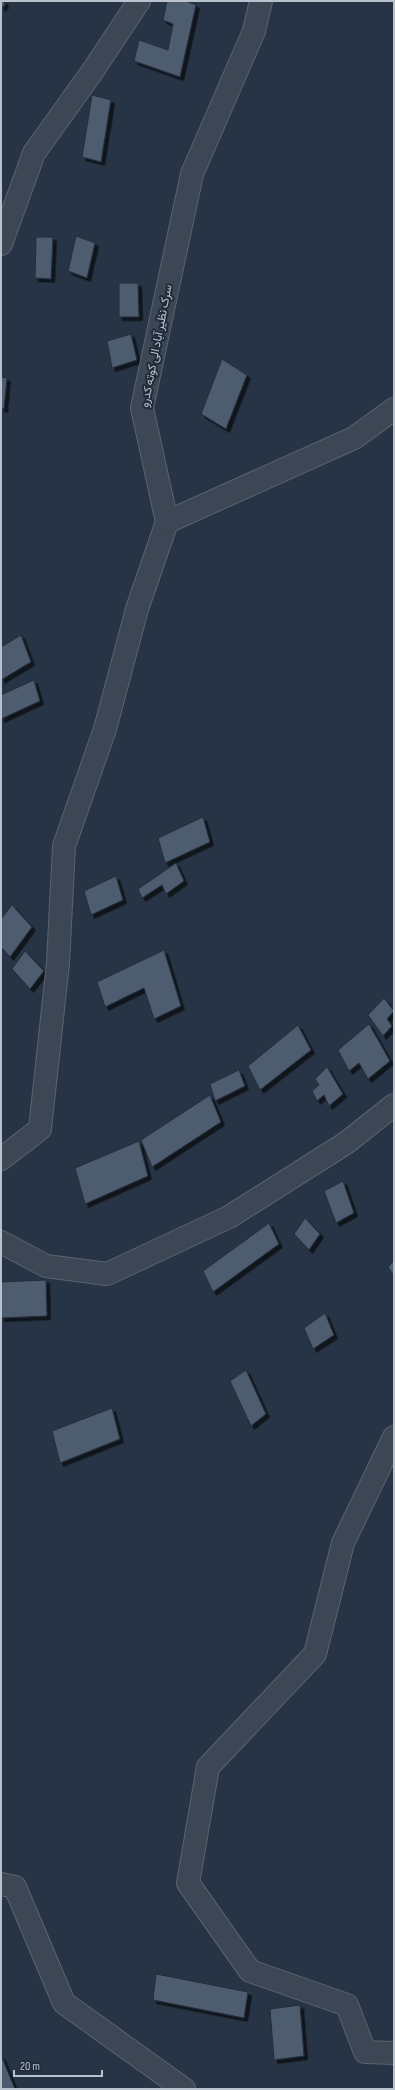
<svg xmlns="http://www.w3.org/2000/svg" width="395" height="2090" font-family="'Sofia Sans Condensed',Vazirmatn,sans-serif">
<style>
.building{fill:#4e5b6e;stroke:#222d3c;filter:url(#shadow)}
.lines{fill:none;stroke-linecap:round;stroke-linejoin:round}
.minor-casing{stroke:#5a6471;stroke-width:24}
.tertiary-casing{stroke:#5a6471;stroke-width:24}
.minor{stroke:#3c4654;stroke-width:22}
.tertiary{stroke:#3c4654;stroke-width:22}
.labels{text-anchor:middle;stroke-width:4;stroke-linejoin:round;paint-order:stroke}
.street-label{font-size:12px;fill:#b9c1cd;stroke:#202b3a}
</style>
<defs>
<filter id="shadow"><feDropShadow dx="3.5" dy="3.5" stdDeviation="0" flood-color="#0009"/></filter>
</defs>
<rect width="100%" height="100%" fill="#273445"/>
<path class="building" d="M 1,1 L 4,1 L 5,5 L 1,8 Z
M 167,1 L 186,1 L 196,5 L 180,77 L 134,61 L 139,40 L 168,50 L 173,24 L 163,20 Z
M 92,95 L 111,100 L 101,162 L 82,157 Z
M 76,236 L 95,243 L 87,278 L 68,271 Z
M 36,237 L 53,237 L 51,279 L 35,278 Z
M 119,283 L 138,283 L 139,317 L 119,317 Z
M 131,334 L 137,360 L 112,368 L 107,341 Z
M 222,359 L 247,375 L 226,429 L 201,414 Z
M 1,377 L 7,378 L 4,409 L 1,408 Z
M 21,635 L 31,662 L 1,680 L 1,647 Z
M 34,680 L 40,701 L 1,719 L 1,695 Z
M 203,817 L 210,842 L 165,863 L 158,838 Z
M 176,863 L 184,881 L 166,894 L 162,885 L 142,898 L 138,889 Z
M 116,876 L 123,900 L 91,915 L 84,891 Z
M 12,905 L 32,927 L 10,957 L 1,947 L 1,919 Z
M 164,950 L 181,1006 L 154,1019 L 144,988 L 105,1007 L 97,982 Z
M 25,951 L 44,971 L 30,989 L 12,969 Z
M 384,998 L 394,1011 L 387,1019 L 392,1026 L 383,1036 L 368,1015 Z
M 369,1024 L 390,1061 L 368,1079 L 359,1063 L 349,1071 L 338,1050 Z
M 298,1025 L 311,1050 L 260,1090 L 248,1066 Z
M 327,1067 L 343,1094 L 329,1106 L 324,1095 L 317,1101 L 312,1091 L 319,1085 L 315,1079 Z
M 239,1070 L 245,1086 L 215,1101 L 210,1084 Z
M 210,1095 L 221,1122 L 152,1167 L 141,1140 Z
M 139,1141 L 148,1176 L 85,1204 L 75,1168 Z
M 343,1181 L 354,1213 L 336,1223 L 324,1191 Z
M 305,1218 L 320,1234 L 309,1250 L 294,1234 Z
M 269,1223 L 279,1244 L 213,1292 L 203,1271 Z
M 394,1261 L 394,1276 L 388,1267 Z
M 46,1280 L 47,1316 L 1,1318 L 1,1282 Z
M 325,1313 L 334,1335 L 313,1349 L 304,1328 Z
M 246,1370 L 266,1414 L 251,1426 L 230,1381 Z
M 112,1408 L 120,1439 L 60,1463 L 52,1431 Z
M 156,1974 L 248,1992 L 244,2018 L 153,2000 Z
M 300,2005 L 304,2056 L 274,2060 L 270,2009 Z
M 1,2055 L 15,2089 L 1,2089 Z"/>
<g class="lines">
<defs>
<path id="minor" d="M 1,244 L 34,153 L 92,72 L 139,1
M 1,1159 L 40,1129 L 58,963 L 64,846 L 105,729 L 137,609 L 167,522
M 1,1242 L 46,1266 L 107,1274 L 229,1217 L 346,1143 L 394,1105
M 394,1437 L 343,1543 L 315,1654 L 208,1767 L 188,1883 L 250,1971 L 347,2005 L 365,2052 L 394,2053
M 1,1884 L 15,1887 L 64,2003 L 184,2089"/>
<path id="tertiary" d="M 261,1 L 254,31 L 192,174 L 142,408 L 167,522 L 354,438 L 394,409"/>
</defs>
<use href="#minor" class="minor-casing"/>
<use href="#tertiary" class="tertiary-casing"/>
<use href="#minor" class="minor"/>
<use href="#tertiary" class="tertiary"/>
</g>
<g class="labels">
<g class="street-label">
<text transform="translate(156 346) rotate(-79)" y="4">سرک نظیر آباد الی کوته کدرو</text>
</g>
</g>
<rect width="395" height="2090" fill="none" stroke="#b9c1cd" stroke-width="4"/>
<path d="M14 2070v6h88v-6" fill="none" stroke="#b9c1cd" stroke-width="2"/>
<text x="20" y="2070" font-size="12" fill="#b9c1cd" stroke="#202b3a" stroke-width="3" paint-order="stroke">20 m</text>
</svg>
